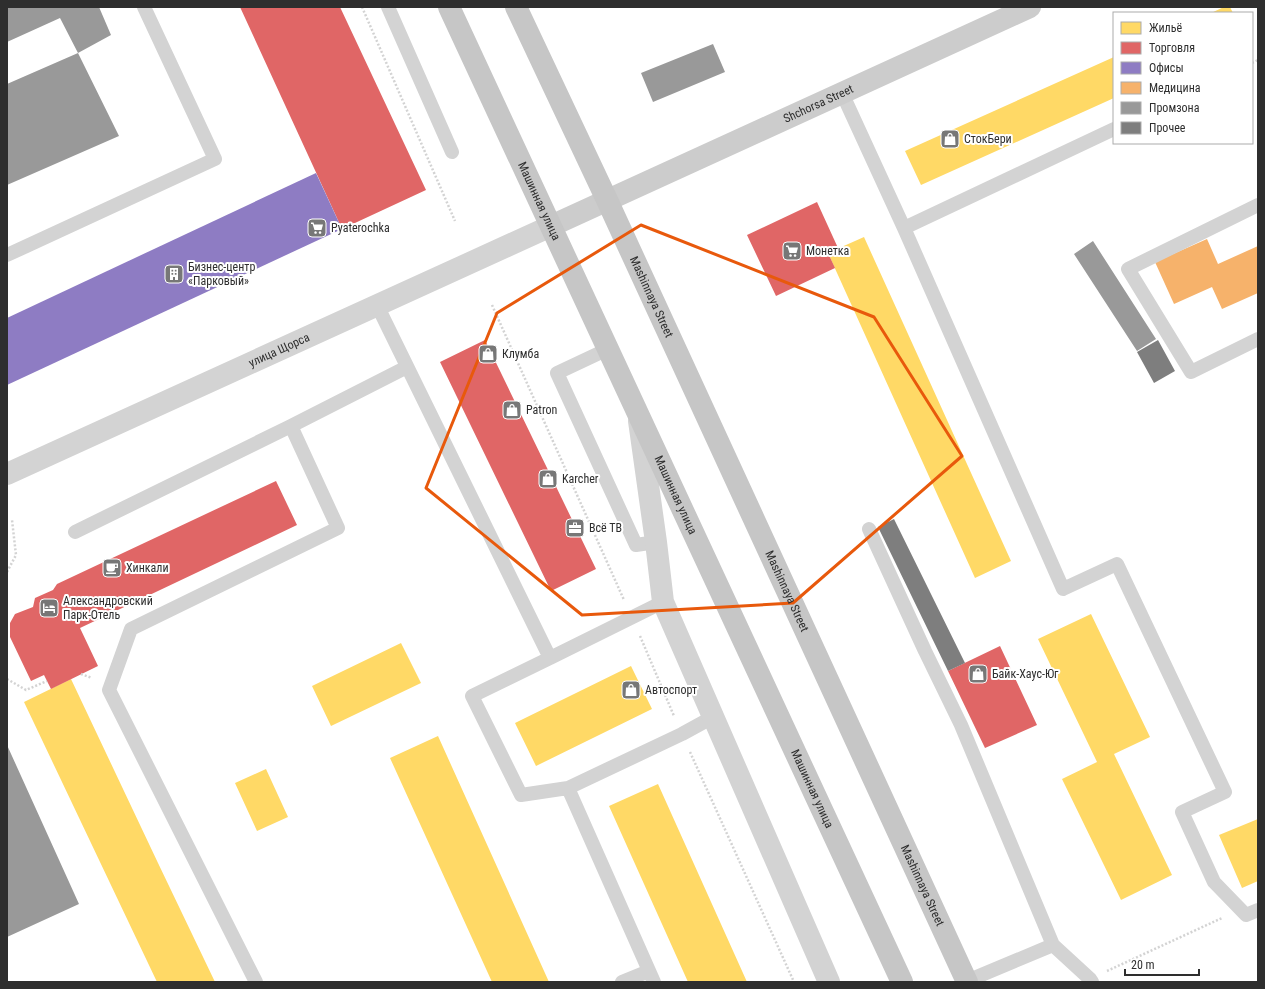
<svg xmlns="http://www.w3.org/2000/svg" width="1265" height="989" font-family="'Roboto Condensed',sans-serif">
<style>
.homes{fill:#ffd966}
.shops{fill:#e06666}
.offices{fill:#8e7cc3}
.health{fill:#f6b26b}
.industry{fill:#999}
.building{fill:#7e7e7e}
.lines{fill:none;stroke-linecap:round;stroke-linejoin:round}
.path{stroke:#d3d3d3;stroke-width:2.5;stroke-dasharray:2 2;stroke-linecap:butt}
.lane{stroke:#d3d3d3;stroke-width:14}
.street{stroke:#d3d3d3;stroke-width:22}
.secondary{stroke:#ccc;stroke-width:22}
.primary{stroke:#c6c6c6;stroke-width:22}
.marked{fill:none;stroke:#e8590c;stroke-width:3;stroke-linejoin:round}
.labels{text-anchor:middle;stroke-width:4;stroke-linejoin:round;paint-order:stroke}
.street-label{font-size:12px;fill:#2e2e2e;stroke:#fff}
.poi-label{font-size:12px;fill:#2e2e2e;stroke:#fff;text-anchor:start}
</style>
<rect width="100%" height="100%" fill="#fff"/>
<path class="homes" d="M 1224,7 L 1230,7 L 1233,13 L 1211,13 Z
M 1114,57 L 1114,98 L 921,185 L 905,151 Z
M 864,237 L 1011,561 L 975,578 L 828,253 Z
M 1091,614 L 1150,737 L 1114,754 L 1172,875 L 1121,900 L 1062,779 L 1097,762 L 1038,639 Z
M 401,643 L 421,683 L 331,726 L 312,686 Z
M 631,666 L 652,709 L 536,766 L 515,723 Z
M 71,679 L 158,863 L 215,982 L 157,982 L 24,702 Z
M 438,736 L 549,982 L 492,982 L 390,758 Z
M 266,769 L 288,817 L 257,831 L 235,783 Z
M 658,784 L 747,982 L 688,982 L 609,806 Z
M 1258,819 L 1258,881 L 1242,888 L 1219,835 Z"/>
<path class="shops" d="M 240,7 L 340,7 L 426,190 L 342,229 Z
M 817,202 L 838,248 L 828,253 L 835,268 L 776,296 L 747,235 Z
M 485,340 L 596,569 L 551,591 L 440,362 Z
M 276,481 L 297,525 L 80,628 L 98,666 L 51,689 L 44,675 L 31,681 L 10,637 L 10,623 L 15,614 L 33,607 L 35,598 L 53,590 L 57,584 Z
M 1000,646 L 1037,725 L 985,748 L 948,671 Z"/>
<path class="offices" d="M 316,173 L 342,229 L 7,385 L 7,318 Z"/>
<path class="health" d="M 1207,239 L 1218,264 L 1258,246 L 1258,293 L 1222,309 L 1212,287 L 1174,304 L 1155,262 Z"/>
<path class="industry" d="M 7,7 L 99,7 L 111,35 L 78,53 L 60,18 L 7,42 Z
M 713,44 L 725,72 L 653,102 L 641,73 Z
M 78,53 L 119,136 L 7,185 L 7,84 Z
M 1093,241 L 1156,339 L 1137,351 L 1074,254 Z
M 7,745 L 79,904 L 7,937 Z"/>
<path class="building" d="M 1158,340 L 1175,371 L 1154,383 L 1137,352 Z
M 894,519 L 965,663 L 948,671 L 878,527 Z"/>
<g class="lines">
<path class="path" d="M 362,7 L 455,221
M 1252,63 L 1258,60
M 492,305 L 624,600
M 7,572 L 16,555 L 12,520
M 640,636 L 674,716
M 81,674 L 92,678
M 7,679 L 26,690 L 47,681
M 690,752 L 794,982
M 1107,971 L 1222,918"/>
<path class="lane" d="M 388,7 L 452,152
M 842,93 L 904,228 L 1063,589 L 1117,564 L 1225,792 L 1182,812 L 1214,882 L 1246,915 L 1258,910
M 1258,205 L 1128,269 L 1191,372 L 1258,339
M 904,228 L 1114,129
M 7,255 L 215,159 L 144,7
M 377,305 L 550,658 L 663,602
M 608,349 L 557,373 L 636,545 L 656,542
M 291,426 L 407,367
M 869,529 L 925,651 L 961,725 L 1053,945 L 1090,979 L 1092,982
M 75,532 L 291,426 L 338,528 L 131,629 L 109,690 L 256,982
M 550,658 L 472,696 L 521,795 L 568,788 L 654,982
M 568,788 L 682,734 L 713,717
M 967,981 L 1053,945
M 622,982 L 649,971"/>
<g class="street">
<path d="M 639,421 L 656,542 L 663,602 L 829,982"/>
<path id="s1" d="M 7,474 L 551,226"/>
</g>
<path class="secondary" id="s2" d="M 551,226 L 1030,7"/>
<g class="primary">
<path id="s3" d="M 449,7 L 902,982"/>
<path id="s4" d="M 516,7 L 607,200 L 967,982"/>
</g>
</g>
<path class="marked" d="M 641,225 L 874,317 L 962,456 L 793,603 L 582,615 L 426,488 L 497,313 Z"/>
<defs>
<symbol id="shop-square" viewBox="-11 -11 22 22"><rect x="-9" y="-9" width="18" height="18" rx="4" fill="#777" stroke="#fff"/><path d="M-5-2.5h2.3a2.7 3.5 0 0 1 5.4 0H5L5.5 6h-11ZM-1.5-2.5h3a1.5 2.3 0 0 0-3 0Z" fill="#fff"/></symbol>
<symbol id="supermarket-square" viewBox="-11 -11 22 22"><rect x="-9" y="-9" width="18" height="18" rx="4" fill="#777" stroke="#fff"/><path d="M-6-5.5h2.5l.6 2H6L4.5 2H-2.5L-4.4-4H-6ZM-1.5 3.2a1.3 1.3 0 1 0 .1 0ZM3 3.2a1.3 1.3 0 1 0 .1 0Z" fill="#fff"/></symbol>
<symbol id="building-square" viewBox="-11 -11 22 22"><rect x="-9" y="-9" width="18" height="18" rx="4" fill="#777" stroke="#fff"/><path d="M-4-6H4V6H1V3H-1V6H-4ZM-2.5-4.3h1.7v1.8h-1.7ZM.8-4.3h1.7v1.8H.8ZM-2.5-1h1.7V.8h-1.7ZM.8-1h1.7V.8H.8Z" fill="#fff"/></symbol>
<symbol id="office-square" viewBox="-11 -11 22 22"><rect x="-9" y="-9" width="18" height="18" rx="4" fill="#777" stroke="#fff"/><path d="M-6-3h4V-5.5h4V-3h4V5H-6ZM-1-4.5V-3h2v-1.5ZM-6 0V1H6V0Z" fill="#fff"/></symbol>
<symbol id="cafe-square" viewBox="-11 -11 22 22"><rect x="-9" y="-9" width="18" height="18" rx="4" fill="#777" stroke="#fff"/><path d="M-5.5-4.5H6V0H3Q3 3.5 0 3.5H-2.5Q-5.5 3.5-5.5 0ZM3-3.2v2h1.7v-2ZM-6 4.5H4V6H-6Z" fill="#fff"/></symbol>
<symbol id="hotel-square" viewBox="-11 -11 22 22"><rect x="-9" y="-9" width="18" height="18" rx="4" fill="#777" stroke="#fff"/><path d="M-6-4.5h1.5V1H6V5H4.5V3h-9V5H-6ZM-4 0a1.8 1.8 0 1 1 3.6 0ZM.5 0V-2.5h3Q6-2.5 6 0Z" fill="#fff"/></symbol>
</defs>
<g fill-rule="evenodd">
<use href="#shop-square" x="939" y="128" width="22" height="22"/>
<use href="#supermarket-square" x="306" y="217" width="22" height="22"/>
<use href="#supermarket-square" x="781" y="240" width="22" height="22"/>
<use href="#building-square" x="163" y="263" width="22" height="22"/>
<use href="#shop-square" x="477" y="343" width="22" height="22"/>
<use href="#shop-square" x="501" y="399" width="22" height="22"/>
<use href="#shop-square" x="537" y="468" width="22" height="22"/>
<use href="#office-square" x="564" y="517" width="22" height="22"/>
<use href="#cafe-square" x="101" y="557" width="22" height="22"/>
<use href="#hotel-square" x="38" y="597" width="22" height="22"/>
<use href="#shop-square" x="967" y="663" width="22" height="22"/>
<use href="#shop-square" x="620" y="679" width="22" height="22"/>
</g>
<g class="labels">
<g class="street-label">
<text dy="4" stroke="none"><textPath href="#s2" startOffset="294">Shchorsa Street</textPath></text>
<text dy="4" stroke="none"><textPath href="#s3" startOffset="214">Машинная улица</textPath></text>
<text dy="4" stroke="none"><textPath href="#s4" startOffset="320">Mashinnaya Street</textPath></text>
<text dy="4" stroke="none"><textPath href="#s1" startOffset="299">улица Щорса</textPath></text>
<text dy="4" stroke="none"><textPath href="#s3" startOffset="538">Машинная улица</textPath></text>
<text dy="4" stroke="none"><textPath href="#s4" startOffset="644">Mashinnaya Street</textPath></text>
<text dy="4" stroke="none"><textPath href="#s3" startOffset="862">Машинная улица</textPath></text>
<text dy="4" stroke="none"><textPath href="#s4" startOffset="968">Mashinnaya Street</textPath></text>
</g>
<g class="poi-label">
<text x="964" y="143">СтокБери</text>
<text x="331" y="232">Pyaterochka</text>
<text x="806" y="255">Монетка</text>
<text x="188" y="271">Бизнес-центр<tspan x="188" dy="14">«Парковый»</tspan></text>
<text x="502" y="358">Клумба</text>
<text x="526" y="414">Patron</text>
<text x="562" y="483">Karcher</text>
<text x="589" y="532">Всё ТВ</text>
<text x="126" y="572">Хинкали</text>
<text x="63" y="605">Александровский<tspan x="63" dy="14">Парк-Отель</tspan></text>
<text x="992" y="678">Байк-Хаус-Юг</text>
<text x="645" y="694">Автоспорт</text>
</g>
</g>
<rect width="1265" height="989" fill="none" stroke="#2e2e2e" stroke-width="16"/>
<rect x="1113" y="12" width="140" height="132" fill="#ffffff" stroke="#ababab"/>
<rect x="1121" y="22" width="20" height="12" fill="#ffd966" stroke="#ababab"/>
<text x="1149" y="32" font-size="12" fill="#2e2e2e">Жильё</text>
<rect x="1121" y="42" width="20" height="12" fill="#e06666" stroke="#ababab"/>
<text x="1149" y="52" font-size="12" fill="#2e2e2e">Торговля</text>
<rect x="1121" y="62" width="20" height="12" fill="#8e7cc3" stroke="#ababab"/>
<text x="1149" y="72" font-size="12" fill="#2e2e2e">Офисы</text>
<rect x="1121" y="82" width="20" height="12" fill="#f6b26b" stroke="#ababab"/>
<text x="1149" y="92" font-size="12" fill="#2e2e2e">Медицина</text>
<rect x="1121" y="102" width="20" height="12" fill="#999999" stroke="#ababab"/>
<text x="1149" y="112" font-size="12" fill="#2e2e2e">Промзона</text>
<rect x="1121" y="122" width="20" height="12" fill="#7e7e7e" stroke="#ababab"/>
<text x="1149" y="132" font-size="12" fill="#2e2e2e">Прочее</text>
<path d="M1125 969v6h74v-6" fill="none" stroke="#2e2e2e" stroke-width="2"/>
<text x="1131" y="969" font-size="12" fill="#2e2e2e" stroke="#ffffff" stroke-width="3" paint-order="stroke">20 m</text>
</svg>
